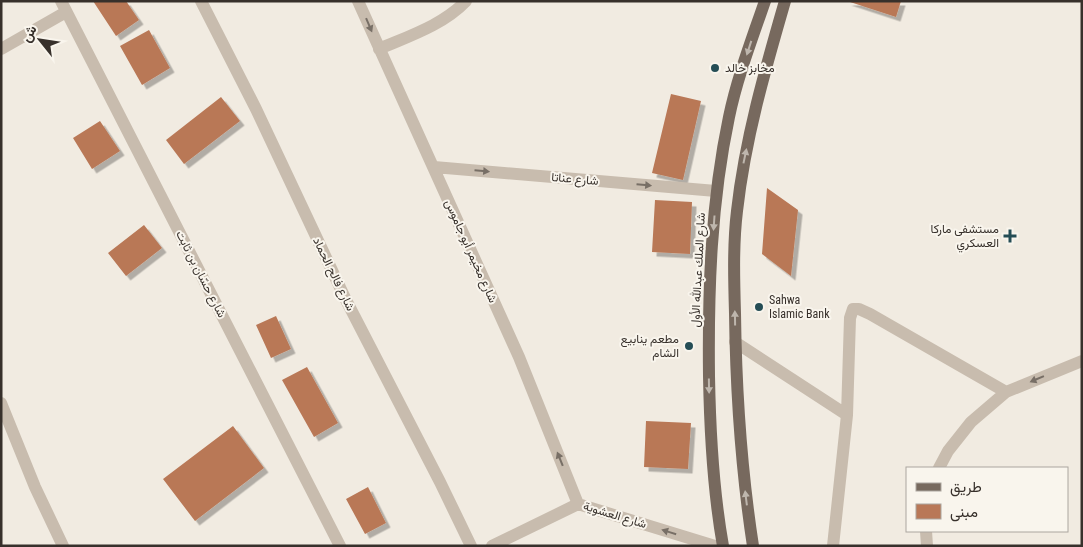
<svg xmlns="http://www.w3.org/2000/svg" width="1083" height="547" font-family="'Roboto Condensed',Vazirmatn,sans-serif">
<style>
.building{fill:#b97857;filter:url(#shadow)}
.lines{fill:none;stroke-linecap:round;stroke-linejoin:round}
.minor{stroke:#c8bcae;stroke-width:12}
.major{stroke:#77695e;stroke-width:12}
.oneway{fill:#786f66}
.oneway2{fill:#beb6ad}
.poi-dot{fill:#254d55;stroke:#f9f5ed;stroke-width:2}
.labels{text-anchor:middle;stroke-width:4;stroke-linejoin:round;paint-order:stroke}
.poi-label{font-size:12px;fill:#37302b;stroke:#f9f5ed;text-anchor:start}
.street-label{font-size:12px;fill:#37302b;stroke:#f9f5ed}
</style>
<defs>
<filter id="shadow"><feDropShadow dx="4.5" dy="4.5" stdDeviation="0" flood-color="#0004"/></filter>
</defs>
<rect width="100%" height="100%" fill="#f1ebe1"/>
<path class="building" d="M 93,1 L 126,1 L 139,20 L 116,36 Z
M 847,1 L 901,1 L 896,17 Z
M 149,30 L 170,68 L 142,85 L 120,46 Z
M 671,94 L 701,101 L 683,180 L 652,173 Z
M 221,97 L 240,121 L 184,164 L 166,140 Z
M 100,121 L 120,151 L 92,169 L 73,138 Z
M 767,188 L 798,210 L 791,276 L 762,254 Z
M 655,200 L 692,202 L 690,254 L 652,252 Z
M 144,225 L 162,248 L 126,276 L 108,253 Z
M 276,316 L 291,349 L 271,358 L 256,325 Z
M 307,367 L 338,423 L 314,437 L 282,380 Z
M 646,421 L 691,423 L 688,469 L 644,467 Z
M 233,426 L 264,468 L 195,521 L 163,479 Z
M 368,487 L 386,523 L 365,534 L 346,499 Z"/>
<g class="lines">
<path class="minor" d="M 61,1 L 340,546
M 201,1 L 256,109 L 345,298 L 440,482 L 471,546
M 358,1 L 519,357 L 578,504
M 1,49 L 66,12
M 379,49 C 409,36 443,25 466,1
M 434,167 L 716,191
M 735,342 L 847,415
M 1,403 L 35,487 L 63,546
M 939,468 L 948,451 L 971,422 L 1006,392 L 1082,361
M 926,531 L 927,546
M 492,546 L 578,504 L 715,546
M 833,546 L 847,415 L 850,318 L 853,309 L 859,309 L 870,314 L 1006,392"/>
<path class="major" d="M 723,546 C 713,490 710,433 709,376 C 708,289 711,202 729,117 C 737,78 752,39 765,1
M 753,546 C 741,468 736,391 735,313 C 734,279 733,244 737,211 C 745,139 765,70 785,1"/>
</g>
<defs><path id="oneway-solid" d="M-6-.8H1V-3.2L6.5 0L1 3.2V.8H-6Z" transform="scale(1.25)"/></defs>
<g class="oneway">
<use href="#oneway-solid" transform="translate(369 25) rotate(67)"/>
<use href="#oneway-solid" transform="translate(482 171) rotate(5)"/>
<use href="#oneway-solid" transform="translate(644 185) rotate(5)"/>
<use href="#oneway-solid" transform="translate(1037 379) rotate(157)"/>
<use href="#oneway-solid" transform="translate(560 459) rotate(-112)"/>
<use href="#oneway-solid" transform="translate(669 532) rotate(-163)"/>
</g>
<g class="oneway2">
<use href="#oneway-solid" transform="translate(749 48) rotate(108)"/>
<use href="#oneway-solid" transform="translate(745 156) rotate(-78)"/>
<use href="#oneway-solid" transform="translate(714 223) rotate(94)"/>
<use href="#oneway-solid" transform="translate(735 318) rotate(-91)"/>
<use href="#oneway-solid" transform="translate(709 386) rotate(89)"/>
<use href="#oneway-solid" transform="translate(746 498) rotate(-97)"/>
</g>
<g class="poi-dot">
<circle cx="715" cy="68" r="5"/>
<path d="M1007.5 228.5h5v5h5v5h-5v5h-5v-5h-5v-5h5z"/>
<circle cx="759" cy="307" r="5"/>
<circle cx="689" cy="346" r="5"/>
</g>
<g class="labels">
<g class="poi-label">
<text x="725" y="72">مخابز خالد</text>
<text x="999" y="233" text-anchor="end">مستشفى ماركا<tspan x="999" dy="14">العسكري</tspan></text>
<text x="769" y="304">Sahwa<tspan x="769" dy="14">Islamic Bank</tspan></text>
<text x="679" y="343" text-anchor="end">مطعم ينابيع<tspan x="679" dy="14">الشام</tspan></text>
</g>
<g class="street-label">
<text transform="translate(575 179) rotate(5)" y="4">شارع عناتا</text>
<text transform="translate(471 251) rotate(66)" y="4">شارع مخيمر أبو جاموس</text>
<text transform="translate(698 270) rotate(-87)" y="4">شارع الملك عبدالله الأول</text>
<text transform="translate(201 274) rotate(63)" y="4">شارع حسّان بن ثابت</text>
<text transform="translate(334 274) rotate(64)" y="4">شارع فالح الحماد</text>
<text transform="translate(615 515) rotate(17)" y="4">شارع العشوية</text>
</g>
</g>
<rect width="1083" height="547" fill="none" stroke="#37302b" stroke-width="5"/>
<rect x="906" y="467" width="162" height="65" fill="#f9f5ed" stroke="#aba69f"/>
<rect x="916" y="483" width="25" height="8" fill="#77695e" stroke="#aba69f"/>
<text x="950" y="492" font-size="15" fill="#37302b">طريق</text>
<rect x="916" y="504" width="25" height="15" fill="#b97857" stroke="#aba69f"/>
<text x="950" y="517" font-size="15" fill="#37302b">مبنى</text>
<g transform="translate(40 40) rotate(300)" stroke="#f9f5ed" stroke-width="4" paint-order="stroke">
<path d="M0-4L9 19L0 12L-9 19Z" fill="#37302b"/>
<text y="-8" font-size="14" font-weight="bold" text-anchor="middle" fill="#37302b">ش</text>
</g>
</svg>
